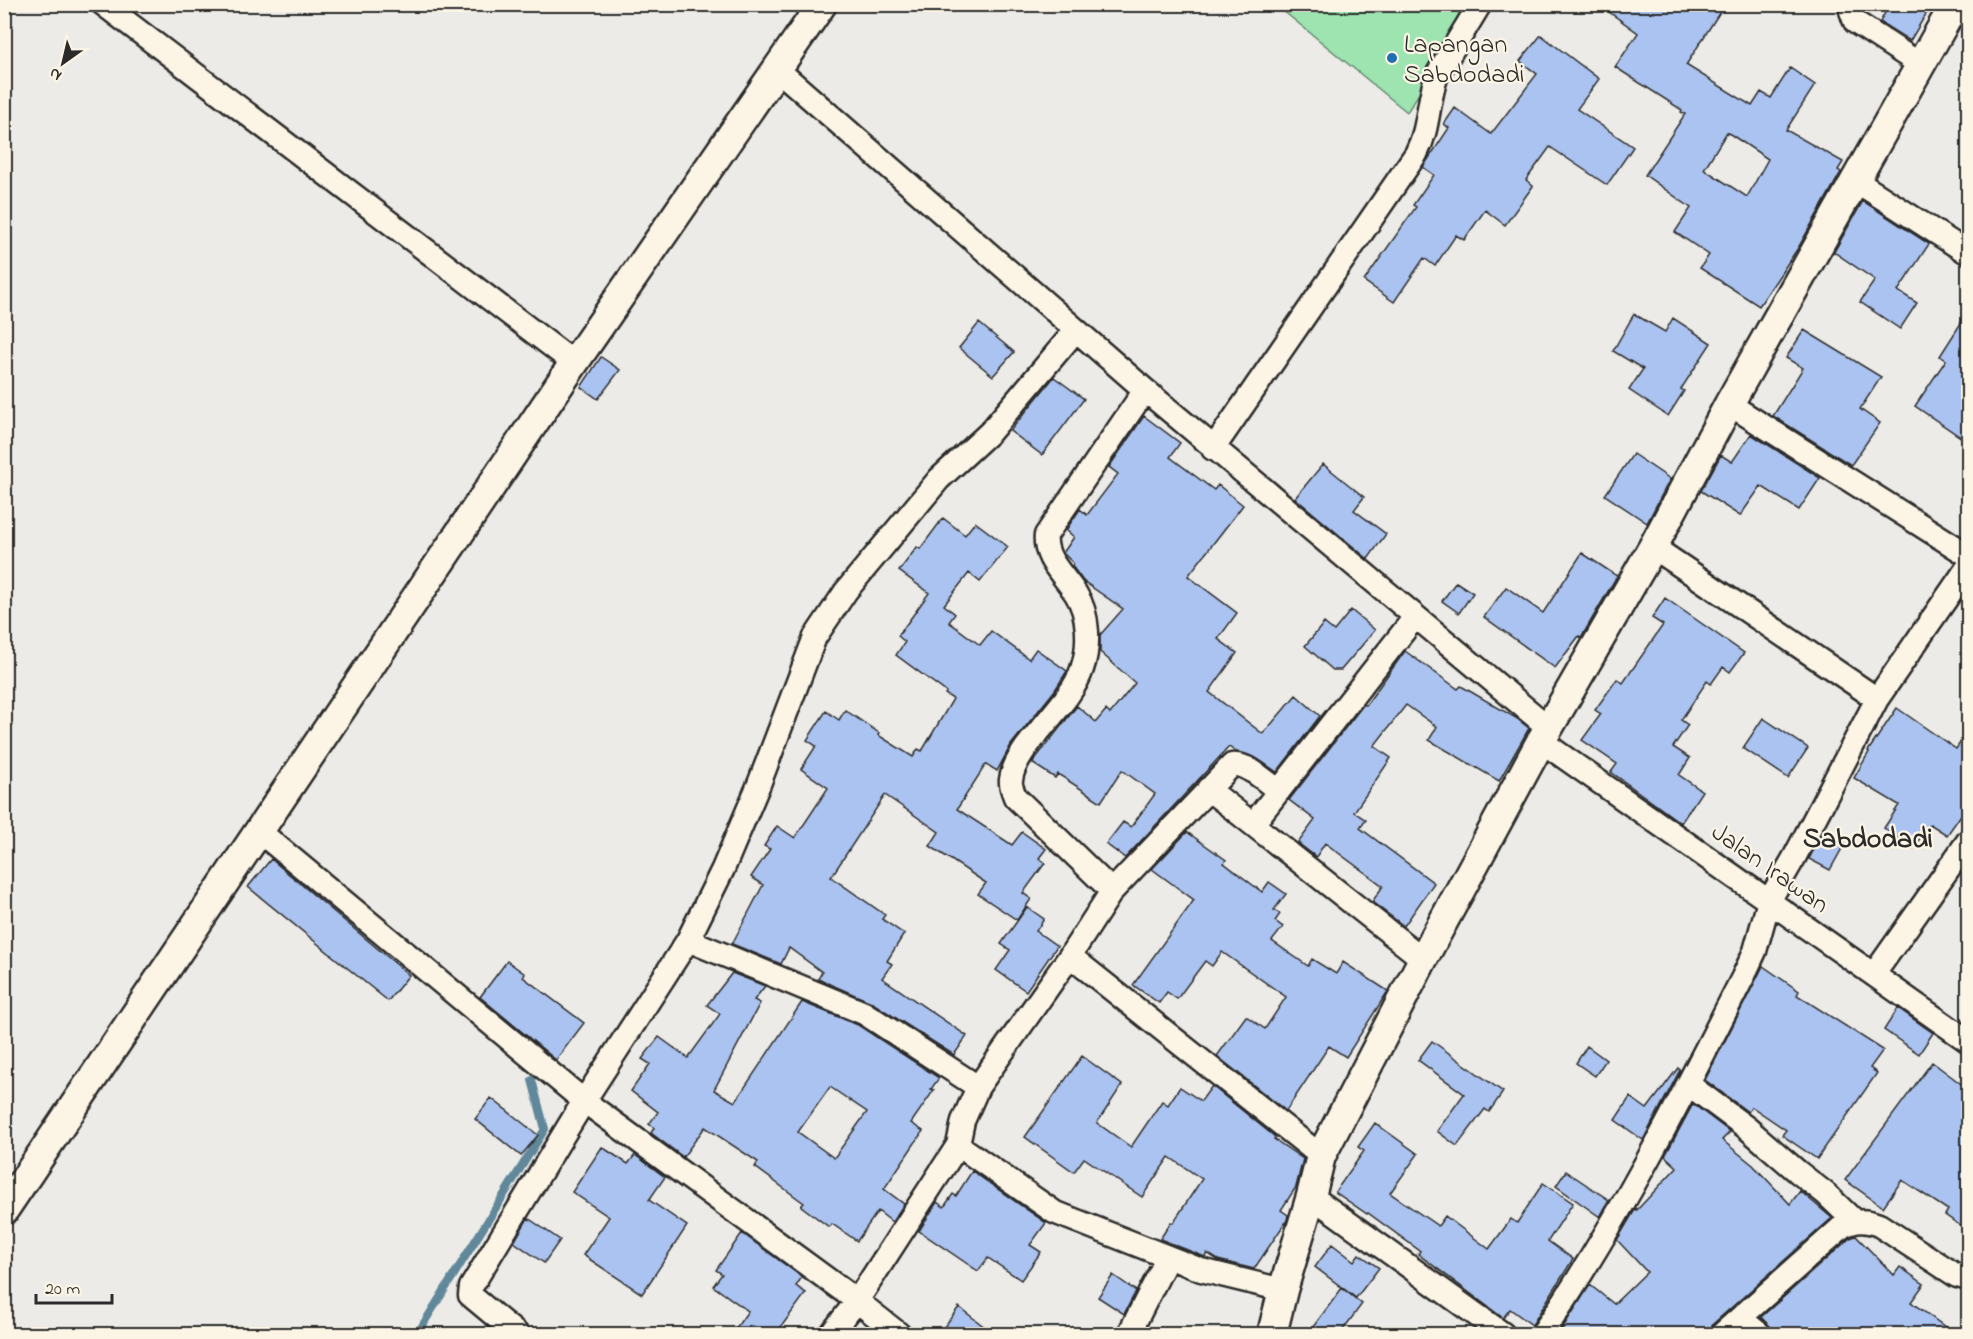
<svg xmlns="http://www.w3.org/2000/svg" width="1973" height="1339" font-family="'Indie Flower',sans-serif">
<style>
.green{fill:#9de4b1;stroke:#64886e;stroke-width:1.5}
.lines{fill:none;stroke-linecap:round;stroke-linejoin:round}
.stream{stroke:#60889a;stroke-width:8}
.building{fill:#abc3f0;stroke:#2b2b2b;stroke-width:1.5;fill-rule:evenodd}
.minor-casing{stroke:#2b2b2b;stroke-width:27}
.tertiary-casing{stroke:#2b2b2b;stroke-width:33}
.minor{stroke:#fcf5e5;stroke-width:22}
.tertiary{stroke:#fcf5e5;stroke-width:28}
.poi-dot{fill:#1f6fb2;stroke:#fcf5e5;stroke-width:2}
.labels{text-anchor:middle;stroke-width:4.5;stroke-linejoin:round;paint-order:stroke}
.poi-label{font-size:26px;fill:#2b2b2b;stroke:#fcf5e5;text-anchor:start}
.street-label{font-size:26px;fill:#2b2b2b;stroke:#fcf5e5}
.quarter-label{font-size:28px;font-weight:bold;fill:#2b2b2b;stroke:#fcf5e5}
</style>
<rect width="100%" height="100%" fill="#ecebe7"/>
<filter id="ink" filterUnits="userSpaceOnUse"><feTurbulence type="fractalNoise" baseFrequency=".0167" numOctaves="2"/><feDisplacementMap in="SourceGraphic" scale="12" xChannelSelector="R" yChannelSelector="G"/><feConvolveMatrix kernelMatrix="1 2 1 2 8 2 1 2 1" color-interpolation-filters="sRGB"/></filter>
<g filter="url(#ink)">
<path class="green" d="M 1276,5 L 1477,5 L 1407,112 Z"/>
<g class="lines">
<path class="stream" d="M 417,1334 L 545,1129 L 532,1080"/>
</g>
<path class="building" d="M 1598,4 L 1725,4 L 1686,65 L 1752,106 L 1761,92 L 1771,98 L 1790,68 L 1815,85 L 1786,130 L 1843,162 L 1838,170 L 1841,172 L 1798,248 L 1759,306 L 1700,268 L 1709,255 L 1675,232 L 1691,208 L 1645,175 L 1685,114 L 1681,112 L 1682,110 L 1615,67 L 1638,33 ZM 1727,132 L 1768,159 L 1747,197 L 1704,169 Z
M 1890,4 L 1932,4 L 1910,41 L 1880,22 Z
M 1541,35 L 1599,79 L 1577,109 L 1633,147 L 1607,185 L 1550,147 L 1526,180 L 1533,186 L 1505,225 L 1485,210 L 1464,240 L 1456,235 L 1435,266 L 1424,258 L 1394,302 L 1364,281 L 1416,207 L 1413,205 L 1434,175 L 1423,167 L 1449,128 L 1444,124 L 1455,108 L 1491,134 L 1537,74 L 1520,61 Z
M 1863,201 L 1929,244 L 1898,291 L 1917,303 L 1900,329 L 1860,302 L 1875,280 L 1834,252 Z
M 1968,312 L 1968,442 L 1915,406 L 1946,360 L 1940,356 Z
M 1634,314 L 1665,332 L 1673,318 L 1711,343 L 1681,389 L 1684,391 L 1668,416 L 1629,390 L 1643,369 L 1613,351 Z
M 979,323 L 1014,352 L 993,376 L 959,348 Z
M 1804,330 L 1881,377 L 1860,409 L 1880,423 L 1851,465 L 1773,416 L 1803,368 L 1786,358 Z
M 601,357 L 620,370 L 598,399 L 581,387 Z
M 1054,377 L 1084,399 L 1042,455 L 1010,431 Z
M 1144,416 L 1180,443 L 1170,457 L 1214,490 L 1218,485 L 1243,505 L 1188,576 L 1237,613 L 1218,639 L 1237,653 L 1209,692 L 1263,734 L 1296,695 L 1320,716 L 1277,772 L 1256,758 L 1236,752 L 1229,747 L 1125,858 L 1106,844 L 1123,822 L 1131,827 L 1155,794 L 1122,770 L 1101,802 L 1058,774 L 1055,778 L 1032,763 L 1077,706 L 1096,722 L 1106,710 L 1110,714 L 1135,683 L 1100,652 L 1100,635 L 1123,609 L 1083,581 L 1072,566 L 1073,563 L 1063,553 L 1074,537 L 1066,530 L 1080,509 L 1087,515 L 1118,474 L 1109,467 Z
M 1751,434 L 1820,478 L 1799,510 L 1761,486 L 1740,516 L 1701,491 L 1721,455 L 1732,462 Z
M 1633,454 L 1670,479 L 1647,523 L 1605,495 Z
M 1323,464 L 1364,497 L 1354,510 L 1386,534 L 1368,559 L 1295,498 Z
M 943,518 L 965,535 L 975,522 L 1008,547 L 980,582 L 969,573 L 944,605 L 955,614 L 949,622 L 980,645 L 991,631 L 1029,659 L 1036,649 L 1067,671 L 1055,690 L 1011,745 L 997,771 L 986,764 L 957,809 L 1012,845 L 1022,832 L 1046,849 L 1039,858 L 1045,863 L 1023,893 L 1031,899 L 1017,920 L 978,894 L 986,883 L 930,846 L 939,832 L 885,795 L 831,877 L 885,915 L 882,919 L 904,934 L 887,961 L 892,964 L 882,978 L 967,1036 L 954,1055 L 871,1002 L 818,979 L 822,972 L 789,948 L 781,964 L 732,944 L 763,885 L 751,877 L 770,849 L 764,846 L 777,826 L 795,838 L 828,788 L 801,769 L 816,746 L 807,740 L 826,711 L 839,720 L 845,710 L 879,733 L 878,735 L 913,757 L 918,749 L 922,751 L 953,699 L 945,694 L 946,692 L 896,655 L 905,642 L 898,636 L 929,593 L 899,571 L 917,547 L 920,549 Z
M 1582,553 L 1617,576 L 1581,638 L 1579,636 L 1555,668 L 1484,617 L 1506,587 L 1543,613 Z
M 1456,582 L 1473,593 L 1459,613 L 1442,601 Z
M 1665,598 L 1744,653 L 1730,672 L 1723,667 L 1711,684 L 1707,681 L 1681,720 L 1688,725 L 1673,747 L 1690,758 L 1679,775 L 1702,791 L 1681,823 L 1611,772 L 1617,764 L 1582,740 L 1601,714 L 1595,710 L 1617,679 L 1623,683 L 1663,625 L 1652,618 Z
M 1351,610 L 1375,630 L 1341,670 L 1333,670 L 1305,646 L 1324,623 L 1334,631 Z
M 1405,651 L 1458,689 L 1461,686 L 1516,718 L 1529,728 L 1499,781 L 1429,740 L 1437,727 L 1406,705 L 1374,746 L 1391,758 L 1354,812 L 1366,820 L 1360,828 L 1434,883 L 1404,926 L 1372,902 L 1383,886 L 1325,843 L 1316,857 L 1298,843 L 1315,820 L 1289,800 L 1364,704 L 1366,705 Z
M 1897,708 L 1956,749 L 1968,731 L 1968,805 L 1947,835 L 1930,824 L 1913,848 L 1884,828 L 1899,805 L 1854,778 L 1869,752 L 1868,751 Z
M 1763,718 L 1808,748 L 1788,778 L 1743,748 Z
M 1823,831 L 1845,843 L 1830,870 L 1809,859 Z
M 1187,832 L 1226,860 L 1224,863 L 1262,892 L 1269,882 L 1286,894 L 1274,910 L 1280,914 L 1275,921 L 1283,927 L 1272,941 L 1308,966 L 1312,959 L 1336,974 L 1343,962 L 1388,991 L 1346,1057 L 1329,1046 L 1286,1111 L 1217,1056 L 1246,1016 L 1265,1029 L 1286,997 L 1222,952 L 1212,966 L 1205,961 L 1177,999 L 1167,992 L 1159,1003 L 1133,985 L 1194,900 L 1152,869 Z
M 271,859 L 409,975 L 388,1001 L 248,887 Z
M 1027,907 L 1044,919 L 1036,931 L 1057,946 L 1026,991 L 996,970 L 1010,950 L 1001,944 Z
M 507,961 L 525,974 L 523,977 L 584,1023 L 556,1060 L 480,997 Z
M 1763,966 L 1799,991 L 1797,995 L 1883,1050 L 1870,1068 L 1877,1073 L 1817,1159 L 1782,1135 L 1786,1130 L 1752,1107 L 1748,1112 L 1705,1080 Z
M 732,973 L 765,986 L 754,1000 L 760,1003 L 714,1090 L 735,1102 L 802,1002 L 858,1025 L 939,1078 L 931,1089 L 934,1090 L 911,1123 L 923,1131 L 884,1189 L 904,1204 L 892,1222 L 878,1211 L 857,1241 L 832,1224 L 829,1227 L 801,1206 L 804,1203 L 755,1167 L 758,1162 L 705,1127 L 683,1157 L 651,1133 L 654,1128 L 649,1124 L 658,1112 L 631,1091 L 650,1064 L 642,1059 L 659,1037 L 688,1058 L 720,1014 L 707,1005 ZM 830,1087 L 867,1112 L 834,1158 L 798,1132 Z
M 1898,1008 L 1933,1033 L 1919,1054 L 1884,1030 Z
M 1432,1041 L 1503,1092 L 1489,1112 L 1485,1109 L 1457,1146 L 1437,1131 L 1464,1094 L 1418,1060 Z
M 1587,1046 L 1606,1060 L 1595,1076 L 1576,1063 Z
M 1082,1056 L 1122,1085 L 1097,1123 L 1131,1147 L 1162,1101 L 1168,1105 L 1180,1087 L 1201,1101 L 1212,1086 L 1275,1137 L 1274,1139 L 1303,1159 L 1296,1187 L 1281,1210 L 1288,1215 L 1287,1220 L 1254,1269 L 1218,1260 L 1207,1253 L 1205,1257 L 1160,1239 L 1171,1222 L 1173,1223 L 1202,1179 L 1169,1157 L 1142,1197 L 1084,1158 L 1074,1172 L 1025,1137 Z
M 1932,1062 L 1968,1089 L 1968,1231 L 1945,1215 L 1948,1210 L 1902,1180 L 1883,1207 L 1845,1180 Z
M 1678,1068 L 1680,1070 L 1643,1140 L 1615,1120 L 1630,1097 L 1647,1109 Z
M 491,1098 L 538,1135 L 521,1156 L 475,1119 Z
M 1693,1104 L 1730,1132 L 1722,1140 L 1753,1165 L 1790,1204 L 1800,1191 L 1832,1218 L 1713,1324 L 1709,1335 L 1558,1335 L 1590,1285 L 1614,1304 L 1647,1272 L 1617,1240 L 1636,1208 L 1637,1210 L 1677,1167 L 1665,1156 Z
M 1375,1123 L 1418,1154 L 1390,1193 L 1438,1226 L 1445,1216 L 1489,1249 L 1511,1219 L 1517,1223 L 1543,1183 L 1573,1203 L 1548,1241 L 1573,1259 L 1532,1325 L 1510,1309 L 1503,1318 L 1418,1254 L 1420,1251 L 1368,1213 L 1367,1214 L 1335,1192 L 1364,1151 L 1358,1147 Z
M 602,1147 L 628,1164 L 635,1155 L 665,1177 L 649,1200 L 687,1226 L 642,1294 L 583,1255 L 609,1217 L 572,1192 Z
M 972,1171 L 1046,1223 L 1030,1245 L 1041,1252 L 1021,1280 L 988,1258 L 978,1271 L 919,1231 L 937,1202 L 944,1207 L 953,1194 L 956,1196 Z
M 1566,1171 L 1609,1200 L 1600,1217 L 1556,1186 Z
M 528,1218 L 560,1240 L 544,1263 L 514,1242 Z
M 742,1233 L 802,1277 L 796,1286 L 806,1293 L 775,1335 L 731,1335 L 748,1311 L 713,1286 L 722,1274 L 716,1270 Z
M 1856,1236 L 1894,1275 L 1900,1267 L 1924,1284 L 1911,1302 L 1956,1335 L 1773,1335 L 1772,1329 L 1761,1317 L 1850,1238 Z
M 1332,1244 L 1354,1261 L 1359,1254 L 1379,1268 L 1356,1298 L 1315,1267 Z
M 1113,1275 L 1136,1291 L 1124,1314 L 1098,1297 Z
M 1342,1288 L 1362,1304 L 1339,1335 L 1307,1335 Z
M 959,1307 L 995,1335 L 938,1335 Z"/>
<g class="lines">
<defs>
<path id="minor" d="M 103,4 L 574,363
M 1853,4 L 1851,11 L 1855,22 L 1921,65
M 778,70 L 1145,390 L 1549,728
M 1856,181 L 1968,253
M 1729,404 L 1968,555
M 1213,449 L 1416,154 C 1430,127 1427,102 1437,75 L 1480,4
M 1653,547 L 1877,699
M 1541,741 L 1968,1041
M 1208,789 L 1423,959
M 1253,824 L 1415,617
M 260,832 L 584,1101 L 857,1301 L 899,1334
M 1112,891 L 1015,797 C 1013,791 1010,785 1011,780 C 1015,745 1070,707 1082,669 C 1090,646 1089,614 1076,594 C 1064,575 1043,558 1046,535 L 1145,390
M 688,940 L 864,1013 L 978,1087
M 1070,956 L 1321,1156
M 1874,974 L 1968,841
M 1688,1084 L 1747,1128 L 1798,1172 L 1826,1194 L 1854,1221
M 958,1145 L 1054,1212 L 1201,1270 L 1283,1290
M 1311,1196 L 1503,1334
M 1740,1318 L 1760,1334
M 517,1334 L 470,1295 L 471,1287 L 584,1101 L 688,940 L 723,869 L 759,784 L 815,637 L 846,591 L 939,479 L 990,432 L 1076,330
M 831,1334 L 857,1301 L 958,1145 L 963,1121 L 978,1087 L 1070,956 L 1112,891 L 1232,765 C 1248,763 1266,782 1279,791
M 1129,1334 L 1168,1257
M 1542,1334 C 1619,1221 1681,1099 1743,977 L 1755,951 L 1769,901 L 1794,858 L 1877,699 L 1968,567
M 1722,1334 L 1843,1226 C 1857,1220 1865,1220 1879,1225 L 1957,1276 L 1968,1279"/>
<path id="tertiary" d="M 4,1210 L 574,363 L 822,4
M 1272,1334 L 1283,1290 L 1311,1196 L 1321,1156 L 1423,959 L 1541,741 L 1653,547 L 1729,404 L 1955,4"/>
</defs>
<use href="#minor" class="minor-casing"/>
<use href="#tertiary" class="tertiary-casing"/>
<use href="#minor" class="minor"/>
<use href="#tertiary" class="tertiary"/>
</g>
</g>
<circle class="poi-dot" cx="1392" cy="58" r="6"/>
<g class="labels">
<g class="poi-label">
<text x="1404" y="52">Lapangan<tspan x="1404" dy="30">Sabdodadi</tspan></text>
</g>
<g class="street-label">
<text transform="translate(1771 867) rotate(35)" y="9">Jalan Irawan</text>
</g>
<g class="quarter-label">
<text x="1868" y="847">Sabdodadi</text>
</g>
</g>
<rect width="1973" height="1339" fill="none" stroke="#fcf5e5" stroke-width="24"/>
<rect x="12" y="12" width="1949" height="1315" fill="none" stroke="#2b2b2b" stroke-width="2" filter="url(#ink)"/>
<g transform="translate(63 63) rotate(214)" stroke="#fcf5e5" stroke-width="4.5" paint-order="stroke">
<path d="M0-4.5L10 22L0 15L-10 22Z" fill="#2b2b2b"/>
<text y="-9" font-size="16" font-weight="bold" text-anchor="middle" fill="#2b2b2b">N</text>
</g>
<path d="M36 1294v9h76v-9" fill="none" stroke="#2b2b2b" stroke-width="3"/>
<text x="45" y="1294" font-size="18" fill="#2b2b2b" stroke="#fcf5e5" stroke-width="4.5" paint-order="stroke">20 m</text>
</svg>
